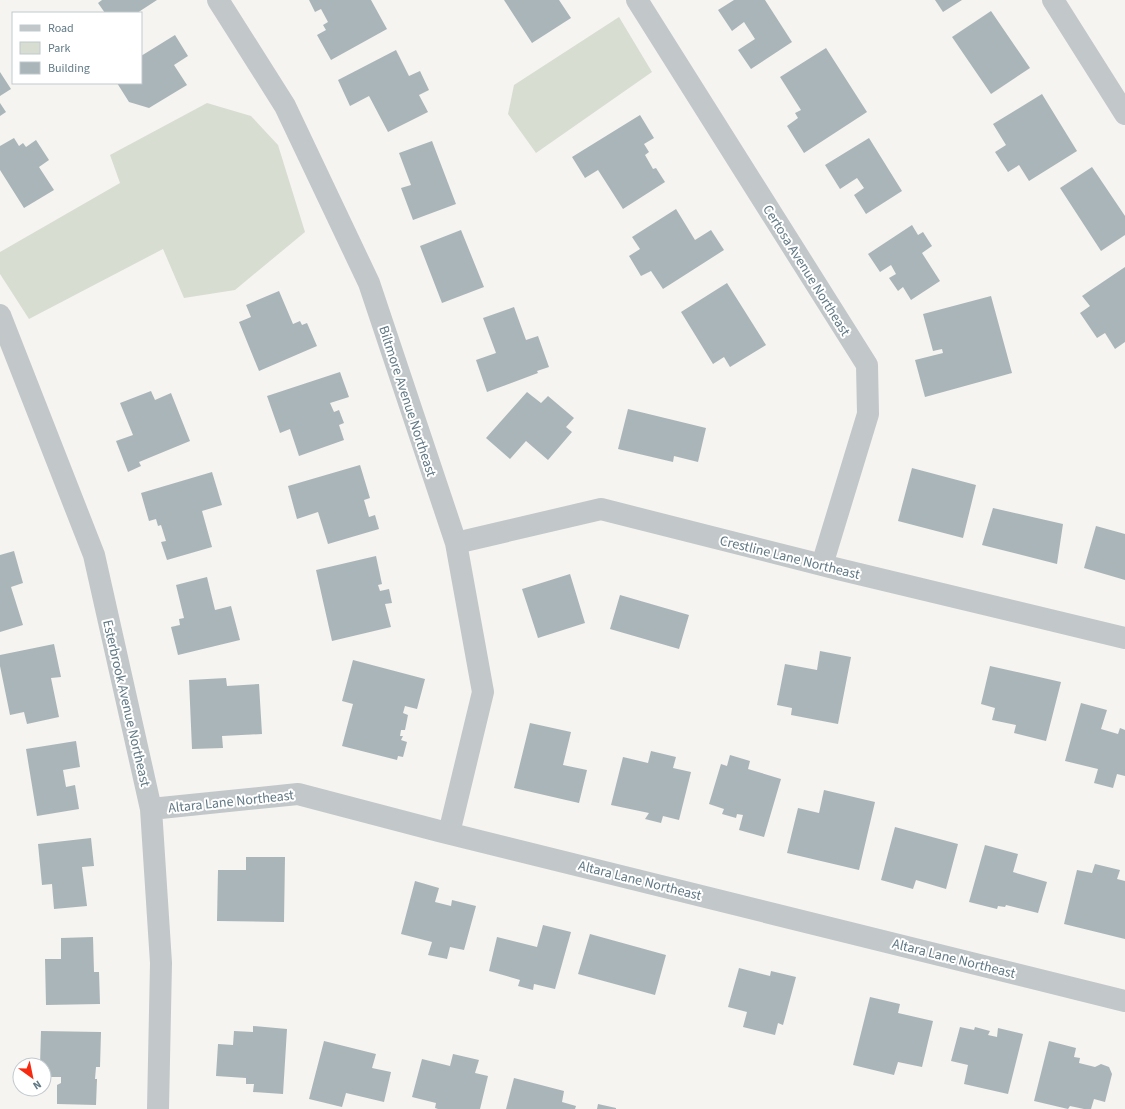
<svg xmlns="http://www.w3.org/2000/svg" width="1125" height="1109" font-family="'Source Sans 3',sans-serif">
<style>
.green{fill:#d7ddd1}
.building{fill:#aab5b9}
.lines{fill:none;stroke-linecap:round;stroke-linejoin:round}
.minor{stroke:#c2c7ca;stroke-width:22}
.labels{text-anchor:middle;stroke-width:4;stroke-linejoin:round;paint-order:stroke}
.street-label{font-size:14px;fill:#617985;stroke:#fff}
</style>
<rect width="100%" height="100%" fill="#f5f4f0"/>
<path class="green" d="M 619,17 L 652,72 L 536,153 L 508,114 L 514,85 Z
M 207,103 L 251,116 L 278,145 L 305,232 L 235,290 L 184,298 L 163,249 L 29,319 L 0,274 L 0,252 L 120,183 L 110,155 Z"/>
<path class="building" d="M 102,0 L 157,0 L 137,13 L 105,13 L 98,3 Z
M 309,0 L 371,0 L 387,29 L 331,60 L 317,35 L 326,30 L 323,25 L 328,22 L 321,9 L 315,12 Z
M 504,0 L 559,0 L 571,18 L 532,43 Z
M 734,0 L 765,0 L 792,42 L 751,69 L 738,50 L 755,39 L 744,22 L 732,31 L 718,10 Z
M 935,0 L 962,0 L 943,12 Z
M 991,11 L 1030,68 L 991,94 L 952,37 Z
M 175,35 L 188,56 L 174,65 L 187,85 L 149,108 L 129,102 L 117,83 L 141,83 L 141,56 Z
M 826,48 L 867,112 L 804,153 L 787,126 L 798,118 L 795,113 L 801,110 L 780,77 Z
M 396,50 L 409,76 L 420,71 L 429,90 L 419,95 L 428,112 L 388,132 L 369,96 L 350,106 L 338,80 Z
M 0,72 L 11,89 L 0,96 Z
M 1042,94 L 1077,151 L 1029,181 L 1019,165 L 1008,172 L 995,152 L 1006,145 L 993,124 Z
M 0,103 L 6,112 L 0,116 Z
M 640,115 L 654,138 L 644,144 L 649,152 L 645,155 L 653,169 L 656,168 L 665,182 L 623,209 L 598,170 L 585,178 L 572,157 Z
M 14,138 L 19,146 L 23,143 L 26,147 L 36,140 L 49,160 L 39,167 L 54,190 L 24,208 L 0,170 L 0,146 Z
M 869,138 L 902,191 L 866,214 L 854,195 L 864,188 L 857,178 L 840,189 L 825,165 Z
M 432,141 L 456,204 L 413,220 L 401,188 L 411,185 L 399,153 Z
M 1092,167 L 1125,216 L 1125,235 L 1101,251 L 1060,188 Z
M 676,209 L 695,240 L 711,230 L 724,250 L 663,289 L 651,271 L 641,276 L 629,256 L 640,249 L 632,237 Z
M 912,225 L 918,235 L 923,232 L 932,246 L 922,253 L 940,281 L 911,300 L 903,287 L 898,291 L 889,278 L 896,274 L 891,265 L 880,272 L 868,254 Z
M 461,230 L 484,287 L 442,303 L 420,246 Z
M 1125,267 L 1125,342 L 1115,349 L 1105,333 L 1097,338 L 1080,313 L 1090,306 L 1082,296 Z
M 727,283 L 766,345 L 730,367 L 724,357 L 713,364 L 681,312 Z
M 279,291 L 293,324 L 300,321 L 302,325 L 307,323 L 317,346 L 259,371 L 239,322 L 251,317 L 246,305 Z
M 991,296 L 1012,373 L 925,397 L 915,360 L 943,353 L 942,349 L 933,351 L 923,314 Z
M 514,307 L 526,340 L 538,336 L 549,367 L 537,371 L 538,373 L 487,392 L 476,360 L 496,353 L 483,318 Z
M 340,372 L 349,397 L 330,403 L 334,412 L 339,410 L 344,423 L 339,425 L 344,440 L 299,456 L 290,429 L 280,433 L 267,396 Z
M 151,391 L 155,400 L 171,393 L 190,441 L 139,462 L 141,466 L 128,472 L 116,441 L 133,435 L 120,403 Z
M 527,392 L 541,403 L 548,396 L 574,418 L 566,427 L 572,432 L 548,460 L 526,441 L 510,459 L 486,438 Z
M 628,409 L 706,428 L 698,462 L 674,456 L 673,462 L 618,449 Z
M 360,465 L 370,498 L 364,500 L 369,517 L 375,515 L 379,529 L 328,544 L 318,512 L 297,519 L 288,486 Z
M 912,468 L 976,485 L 963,538 L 898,521 Z
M 212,472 L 222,505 L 202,511 L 212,547 L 167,560 L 161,542 L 166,541 L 161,525 L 158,526 L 156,519 L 149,521 L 141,493 Z
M 993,508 L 1063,524 L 1057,564 L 982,545 Z
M 1096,526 L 1125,534 L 1125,580 L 1084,568 Z
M 14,551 L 23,583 L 11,587 L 23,625 L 0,632 L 0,555 Z
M 376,556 L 382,584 L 378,585 L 380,591 L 389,589 L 392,603 L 385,604 L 391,627 L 332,641 L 316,570 Z
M 570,574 L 585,623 L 538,638 L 522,589 Z
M 207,577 L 215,610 L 231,606 L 240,640 L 178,655 L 171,627 L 180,625 L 179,619 L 184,618 L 176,585 Z
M 620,595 L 689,615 L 679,649 L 610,629 Z
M 54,644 L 61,677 L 51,678 L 59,717 L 27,724 L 24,712 L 10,715 L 0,666 L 0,655 Z
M 820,651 L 851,657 L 838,724 L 791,715 L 792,708 L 777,705 L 785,664 L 817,670 Z
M 353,660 L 425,679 L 417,709 L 405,706 L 403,713 L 408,715 L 405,730 L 401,730 L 400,736 L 403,736 L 401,740 L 407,742 L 403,757 L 398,756 L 397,760 L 342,746 L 353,704 L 342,701 Z
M 990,666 L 1061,682 L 1046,741 L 1014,733 L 1016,725 L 992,720 L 995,708 L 981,704 Z
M 226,678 L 227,686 L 259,684 L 262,734 L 222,736 L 223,748 L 192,749 L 189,680 Z
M 1081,703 L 1107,710 L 1101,729 L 1118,734 L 1120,728 L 1125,730 L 1125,776 L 1117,774 L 1113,788 L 1094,783 L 1098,769 L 1065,761 Z
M 530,723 L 571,732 L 563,765 L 587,770 L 579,803 L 514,788 Z
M 76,741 L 80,767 L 63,770 L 66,787 L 75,785 L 79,809 L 37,816 L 26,749 Z
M 651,751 L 676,757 L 673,768 L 691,772 L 679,820 L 663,816 L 661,823 L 645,819 L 649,813 L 611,805 L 623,757 L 648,763 Z
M 730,755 L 750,761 L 748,769 L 781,779 L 764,837 L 739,830 L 743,815 L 737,814 L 736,818 L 722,814 L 724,809 L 709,804 L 721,764 L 727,766 Z
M 824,790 L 875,802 L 859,870 L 787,853 L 798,808 L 819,813 Z
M 895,827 L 958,844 L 946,889 L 916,880 L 913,889 L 881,880 Z
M 91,838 L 94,866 L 82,867 L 87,906 L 54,909 L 52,884 L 42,885 L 38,844 Z
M 985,845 L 1018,854 L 1013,872 L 1047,882 L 1038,913 L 1006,905 L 1005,907 L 998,906 L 997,909 L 969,902 Z
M 246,857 L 285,857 L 284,922 L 217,921 L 218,870 L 246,870 Z
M 1095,864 L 1120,870 L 1117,879 L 1125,881 L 1125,939 L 1064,924 L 1077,870 L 1092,873 Z
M 415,881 L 439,888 L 435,902 L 451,906 L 452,900 L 476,906 L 464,950 L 450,947 L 447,959 L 428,955 L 432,942 L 401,934 Z
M 543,925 L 571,932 L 555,989 L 534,984 L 533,990 L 518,986 L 520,980 L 489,971 L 497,937 L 537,947 Z
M 590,934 L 666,955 L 655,995 L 578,974 Z
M 93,937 L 94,972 L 99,972 L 100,1004 L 46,1005 L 45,959 L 61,959 L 61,938 Z
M 739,968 L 770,976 L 771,971 L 796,977 L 783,1025 L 778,1023 L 775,1035 L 743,1027 L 747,1012 L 728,1007 Z
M 870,997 L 900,1004 L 898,1013 L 933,1021 L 922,1067 L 898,1062 L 894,1075 L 853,1065 Z
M 253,1026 L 287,1029 L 283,1094 L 253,1092 L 254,1084 L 246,1084 L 246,1078 L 216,1076 L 218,1044 L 233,1045 L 234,1031 L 253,1032 Z
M 960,1027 L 974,1030 L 975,1027 L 990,1031 L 988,1035 L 997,1037 L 998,1028 L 1023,1034 L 1008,1094 L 964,1084 L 968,1065 L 951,1061 Z
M 41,1031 L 101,1032 L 100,1067 L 96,1067 L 95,1079 L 97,1079 L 96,1105 L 57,1104 L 57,1085 L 61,1083 L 61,1077 L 44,1077 L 44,1065 L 40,1065 Z
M 324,1041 L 376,1054 L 372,1068 L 391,1072 L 384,1102 L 346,1093 L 342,1107 L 309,1099 Z
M 1049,1041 L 1076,1048 L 1074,1057 L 1080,1058 L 1079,1063 L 1095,1067 L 1101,1064 L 1109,1067 L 1112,1074 L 1105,1102 L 1094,1099 L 1091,1109 L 1084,1109 L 1070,1106 L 1068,1109 L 1034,1101 Z
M 453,1054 L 479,1060 L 475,1073 L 488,1076 L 480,1109 L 438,1109 L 435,1108 L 436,1103 L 412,1097 L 422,1059 L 450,1066 Z
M 514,1078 L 564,1091 L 562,1102 L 576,1106 L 575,1109 L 506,1109 Z
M 598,1104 L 616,1108 L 616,1109 L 597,1109 Z"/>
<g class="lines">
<path class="minor" d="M 218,0 L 285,106 L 369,283 L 456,543 L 483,692 L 449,833
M 637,0 L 867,365 L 868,414 L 822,565
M 1053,0 L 1125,114
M 0,315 L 94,555 L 151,809 L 161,963 L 158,1109
M 456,543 L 601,509 L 838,569 L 1125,638
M 151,809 L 298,794 L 439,831 L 1125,1001"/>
</g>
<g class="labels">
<g class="street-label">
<text transform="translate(807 270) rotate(58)" y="5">Certosa Avenue Northeast</text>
<text transform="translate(408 401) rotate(72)" y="5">Biltmore Avenue Northeast</text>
<text transform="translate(790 557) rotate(14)" y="5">Crestline Lane Northeast</text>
<text transform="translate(127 703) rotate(77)" y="5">Esterbrook Avenue Northeast</text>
<text transform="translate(231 801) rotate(-6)" y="5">Altara Lane Northeast</text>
<text transform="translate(640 880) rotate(14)" y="5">Altara Lane Northeast</text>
<text transform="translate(954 958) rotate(14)" y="5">Altara Lane Northeast</text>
</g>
</g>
<rect x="12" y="12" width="130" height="72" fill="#ffffff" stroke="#c0c9ce"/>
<rect x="20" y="25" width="20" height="6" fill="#c2c7ca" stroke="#c0c9ce"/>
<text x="48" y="32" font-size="12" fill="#617985">Road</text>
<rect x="20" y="42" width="20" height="12" fill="#d7ddd1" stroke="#c0c9ce"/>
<text x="48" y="52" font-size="12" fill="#617985">Park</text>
<rect x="20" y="62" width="20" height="12" fill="#aab5b9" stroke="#c0c9ce"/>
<text x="48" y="72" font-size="12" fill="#617985">Building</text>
<g transform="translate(32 1077) rotate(147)"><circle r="19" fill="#ffffff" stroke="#c0c9ce"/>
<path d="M0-3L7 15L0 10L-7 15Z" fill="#f52a10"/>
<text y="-6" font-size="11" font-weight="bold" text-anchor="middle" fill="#617985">N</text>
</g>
</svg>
